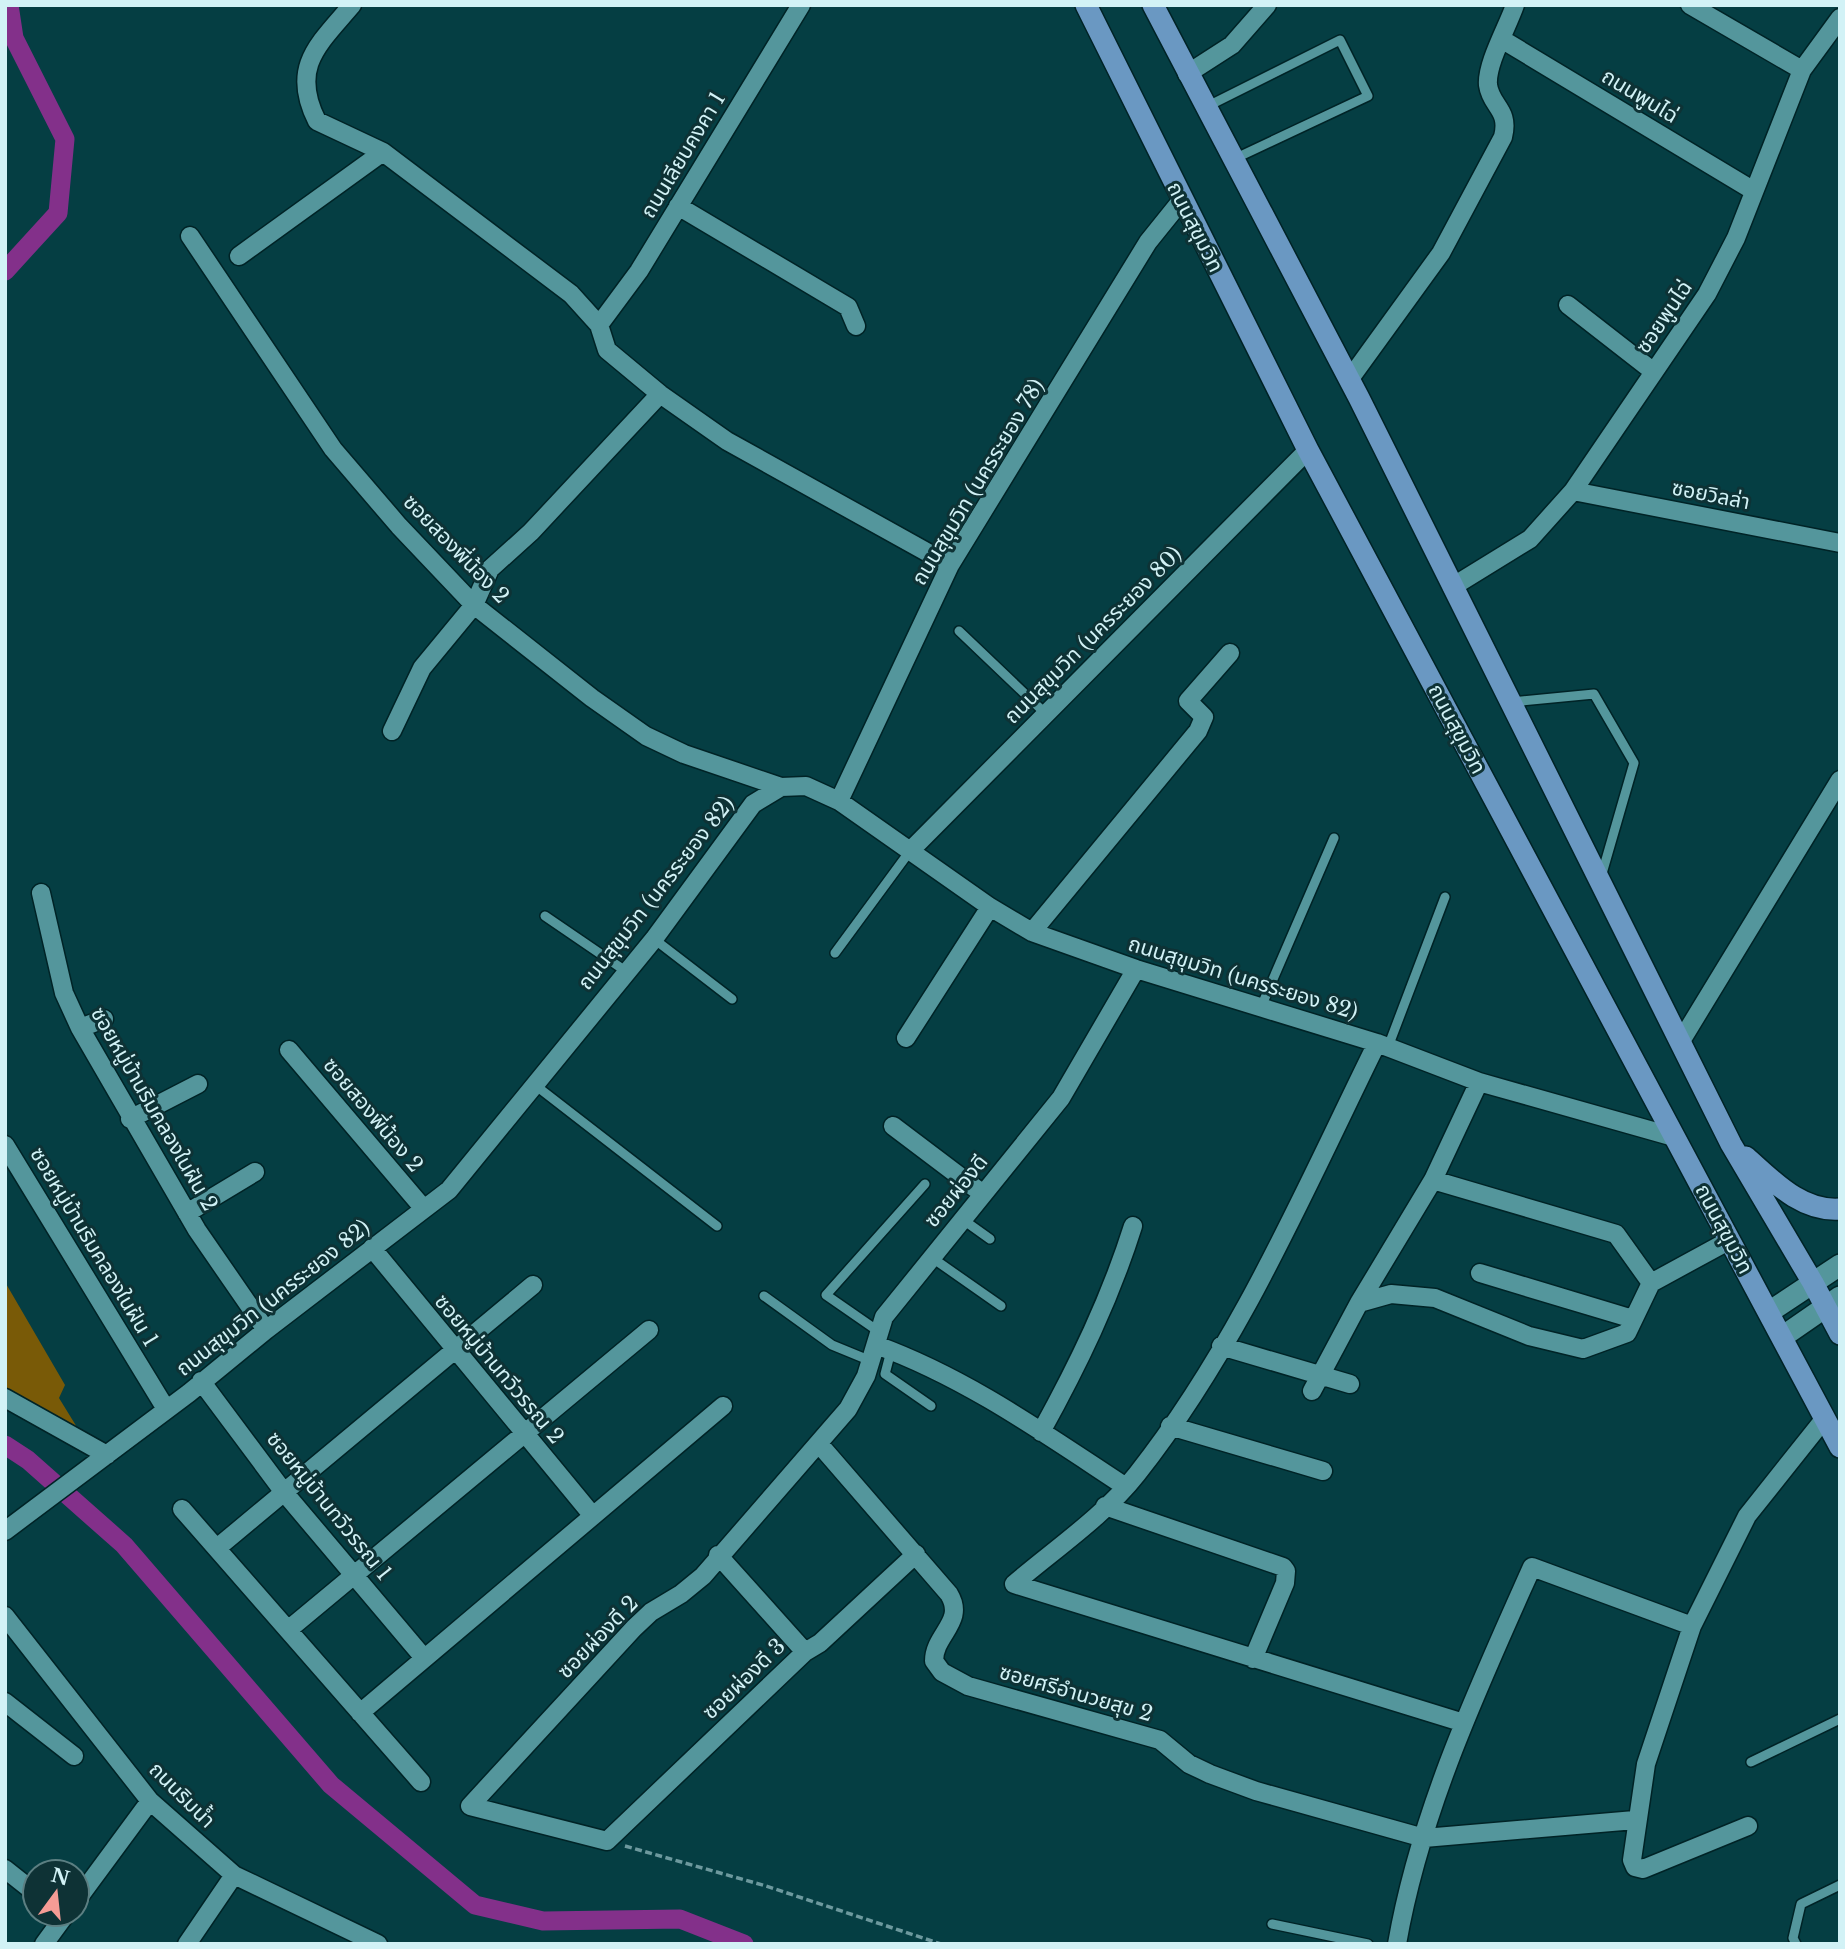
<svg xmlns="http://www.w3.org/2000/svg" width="1845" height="1949" font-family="'Libre Baskerville','Noto Sans Thai',serif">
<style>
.green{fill:#795a07}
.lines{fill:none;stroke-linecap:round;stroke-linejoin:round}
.canal{stroke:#83308a;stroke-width:19}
.service-casing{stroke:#002326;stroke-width:12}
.minor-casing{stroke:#002326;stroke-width:21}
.tertiary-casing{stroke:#002326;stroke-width:24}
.primary-casing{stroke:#002326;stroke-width:24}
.path{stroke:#6d999e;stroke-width:3.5;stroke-dasharray:7 3.5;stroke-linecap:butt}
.service{stroke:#54969c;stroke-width:9}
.minor{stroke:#54969c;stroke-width:18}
.tertiary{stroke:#54969c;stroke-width:21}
.primary{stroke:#6a98c2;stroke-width:21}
.labels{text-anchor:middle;stroke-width:6;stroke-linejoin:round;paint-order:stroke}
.street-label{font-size:21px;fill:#d2f2f6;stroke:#0e3235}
</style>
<rect width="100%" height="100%" fill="#053e43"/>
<path class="green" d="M 5,1282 L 65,1385 L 59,1398 L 83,1437 L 5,1393 Z"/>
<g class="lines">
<path class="canal" d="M 5,271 L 58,213 L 65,139 L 14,38 L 9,5
M 5,1445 L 28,1460 L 124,1545 L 331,1785 L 475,1905 L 543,1921 L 680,1919 L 744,1944"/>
<defs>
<path id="service" d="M 1206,107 L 1340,40 L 1368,96 L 1234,159
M 959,631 L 1046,714
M 1512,702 L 1594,694 L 1634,763 L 1601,877
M 545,916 L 627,972
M 654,939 L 732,999
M 835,953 L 910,851
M 1261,1007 L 1334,838
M 1388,1047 L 1445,897
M 535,1085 L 717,1226
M 962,1219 L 990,1239
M 931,1257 L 1001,1306
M 764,1296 L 832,1345 L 871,1361
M 878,1331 L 826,1295 L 925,1184
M 891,1351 L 885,1374 L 931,1406
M 1751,1762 L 1840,1719
M 1272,1924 L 1368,1944
M 1796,1944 L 1793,1938 L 1801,1904 L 1840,1885"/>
<path id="minor" d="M 352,5 C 318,45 290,67 317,121 L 383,152 L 571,294 L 599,325 L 607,350 L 660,394 L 727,441 L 950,565
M 1690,5 L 1802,70
M 1503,40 L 1754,191
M 1187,74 L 1232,45 L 1267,5
M 678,206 L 848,307 L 856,326
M 190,236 L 333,449 L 399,526 L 474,605 L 592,698 L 646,736 L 684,754 L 781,787
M 239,256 L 383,152
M 1568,305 L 1654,372
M 599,325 L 639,271 L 801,5
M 1349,380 L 1441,253 L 1503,137 C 1510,109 1491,107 1488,85 C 1486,64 1508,26 1515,5
M 1573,491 L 1840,543
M 1452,587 L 1530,539 L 1573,491 L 1707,294 L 1736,238 L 1802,70 L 1840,18
M 392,731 L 422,668 L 474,605 L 490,569 L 531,532 L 660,394
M 839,801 L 950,565 L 1148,242 L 1181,201
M 910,851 L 1308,450
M 41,893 L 64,993 L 80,1028 L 197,1230 L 266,1330
M 1032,932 L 1198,731 L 1204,717 L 1188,701 L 1230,653
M 80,1028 L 104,1019
M 906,1038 L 990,907
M 1681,1041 L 1840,780
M 289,1050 L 424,1209
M 130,1119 L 198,1084
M 893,1126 L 983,1194
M 5,1145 L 166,1409
M 1433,1180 L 1616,1234 L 1651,1283
M 187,1213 L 255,1172
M 372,1248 L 593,1516
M 1480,1273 L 1633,1319
M 1359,1303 L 1433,1180 L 1479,1082
M 876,1345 C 967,1378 1045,1434 1126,1487
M 1221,1346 L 1350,1384
M 201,1381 L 283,1491 L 424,1658
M 1312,1391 L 1359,1303 L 1391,1294 L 1435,1298 L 1529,1336 L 1583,1349 L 1627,1333 L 1651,1283 L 1730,1240
M 5,1398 L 107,1455
M 1170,1426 L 1323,1471
M 1041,1432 C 1078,1365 1110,1299 1133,1226
M 820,1445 L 949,1594 C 966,1622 934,1634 934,1661 L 942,1672 L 968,1686 L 1160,1740 L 1189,1764 L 1210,1774 L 1256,1791 L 1424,1838 L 1635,1820
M 1105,1506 L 1283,1567 L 1286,1571 L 1285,1583 L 1253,1659
M 182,1509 L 421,1782
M 5,1531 L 189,1393 L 266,1330 L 449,1190 L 654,939 L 753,804 L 781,787 L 806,786 L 839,801 L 990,907 L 1032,932 L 1136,969 L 1377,1043 L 1479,1082 L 1674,1137
M 217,1548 L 533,1285
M 916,1554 L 820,1643 L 805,1652 L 607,1841 L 470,1806 L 634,1628 L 651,1612 L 681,1594 L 703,1576 L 848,1409 L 866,1376 L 884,1317 L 1061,1098 L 1136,969
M 718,1555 L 805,1652
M 1014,1584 C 1055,1549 1104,1516 1137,1474 C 1239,1345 1305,1189 1377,1043
M 1014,1584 L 1464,1723
M 5,1616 L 150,1801 L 234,1875 L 378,1944
M 288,1630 L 649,1330
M 5,1702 L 74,1756
M 360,1713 L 723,1406
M 1748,1826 L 1643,1869 L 1635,1867 L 1632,1860 L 1646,1764 L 1692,1626 L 1747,1516 L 1825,1418
M 5,1869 L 29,1888
M 77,1900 L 150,1801
M 44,1944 L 66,1914
M 187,1944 L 234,1875
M 1397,1944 C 1420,1812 1478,1688 1532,1567 L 1692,1626"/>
<path id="tertiary" d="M 1769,1312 L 1840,1265
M 1782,1337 L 1840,1297"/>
<path id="primary" d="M 1086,5 L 1308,450 L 1840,1447
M 1153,5 L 1359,398 L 1731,1144 L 1813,1283 L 1840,1334
M 1746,1157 C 1772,1180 1801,1212 1840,1209"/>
</defs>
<use href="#service" class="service-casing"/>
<use href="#minor" class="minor-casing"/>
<use href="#tertiary" class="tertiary-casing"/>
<use href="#primary" class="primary-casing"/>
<path class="path" d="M 625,1846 L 766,1886 L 941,1944"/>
<use href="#service" class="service"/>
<use href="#minor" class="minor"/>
<use href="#tertiary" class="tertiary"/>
<use href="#primary" class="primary"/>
</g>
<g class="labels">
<g class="street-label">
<text transform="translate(1640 96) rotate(31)" y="7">ถนนพูนไฉ่</text>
<text transform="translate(683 155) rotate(-59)" y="7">ถนนเลียบคงคา 1</text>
<text transform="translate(1195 227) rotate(63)" y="7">ถนนสุขุมวิท</text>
<text transform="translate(1664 317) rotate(-56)" y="7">ซอยพูนไฉ่</text>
<text transform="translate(978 482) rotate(-59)" y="7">ถนนสุขุมวิท (นครระยอง 78)</text>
<text transform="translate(1711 495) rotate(11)" y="7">ซอยวิลล่า</text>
<text transform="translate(456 549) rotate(46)" y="7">ซอยสองพี่น้อง 2</text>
<text transform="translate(1093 635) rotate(-45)" y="7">ถนนสุขุมวิท (นครระยอง 80)</text>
<text transform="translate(1457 729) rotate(62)" y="7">ถนนสุขุมวิท</text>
<text transform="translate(656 893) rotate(-52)" y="7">ถนนสุขุมวิท (นครระยอง 82)</text>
<text transform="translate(1243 978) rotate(17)" y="7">ถนนสุขุมวิท (นครระยอง 82)</text>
<text transform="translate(154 1109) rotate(60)" y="7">ซอยหมู่บ้านริมคลองในฝัน 2</text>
<text transform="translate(373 1115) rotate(50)" y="7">ซอยสองพี่น้อง 2</text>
<text transform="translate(956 1191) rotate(-51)" y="7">ซอยผ่องดี</text>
<text transform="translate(1724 1229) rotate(62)" y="7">ถนนสุขุมวิท</text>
<text transform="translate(94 1247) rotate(59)" y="7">ซอยหมู่บ้านริมคลองในฝัน 1</text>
<text transform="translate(273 1298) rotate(-38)" y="7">ถนนสุขุมวิท (นครระยอง 82)</text>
<text transform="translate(499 1369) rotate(50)" y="7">ซอยหมู่บ้านทวีวรรณ 2</text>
<text transform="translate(329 1506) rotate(51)" y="7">ซอยหมู่บ้านทวีวรรณ 1</text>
<text transform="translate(598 1637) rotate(-46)" y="7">ซอยผ่องดี 2</text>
<text transform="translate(744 1679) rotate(-44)" y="7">ซอยผ่องดี 3</text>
<text transform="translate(1076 1693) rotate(16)" y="7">ซอยศรีอำนวยสุข 2</text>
<text transform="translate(182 1795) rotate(45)" y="7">ถนนริมน้ำ</text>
</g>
</g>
<rect width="1845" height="1949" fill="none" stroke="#d2f2f6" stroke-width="14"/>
<g transform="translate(56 1893) rotate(15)"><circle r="33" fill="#0e3235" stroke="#5c7f82" stroke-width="2"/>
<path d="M0-5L12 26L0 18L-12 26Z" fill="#f59c95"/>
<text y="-10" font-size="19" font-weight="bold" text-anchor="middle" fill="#d2f2f6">N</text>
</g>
</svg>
